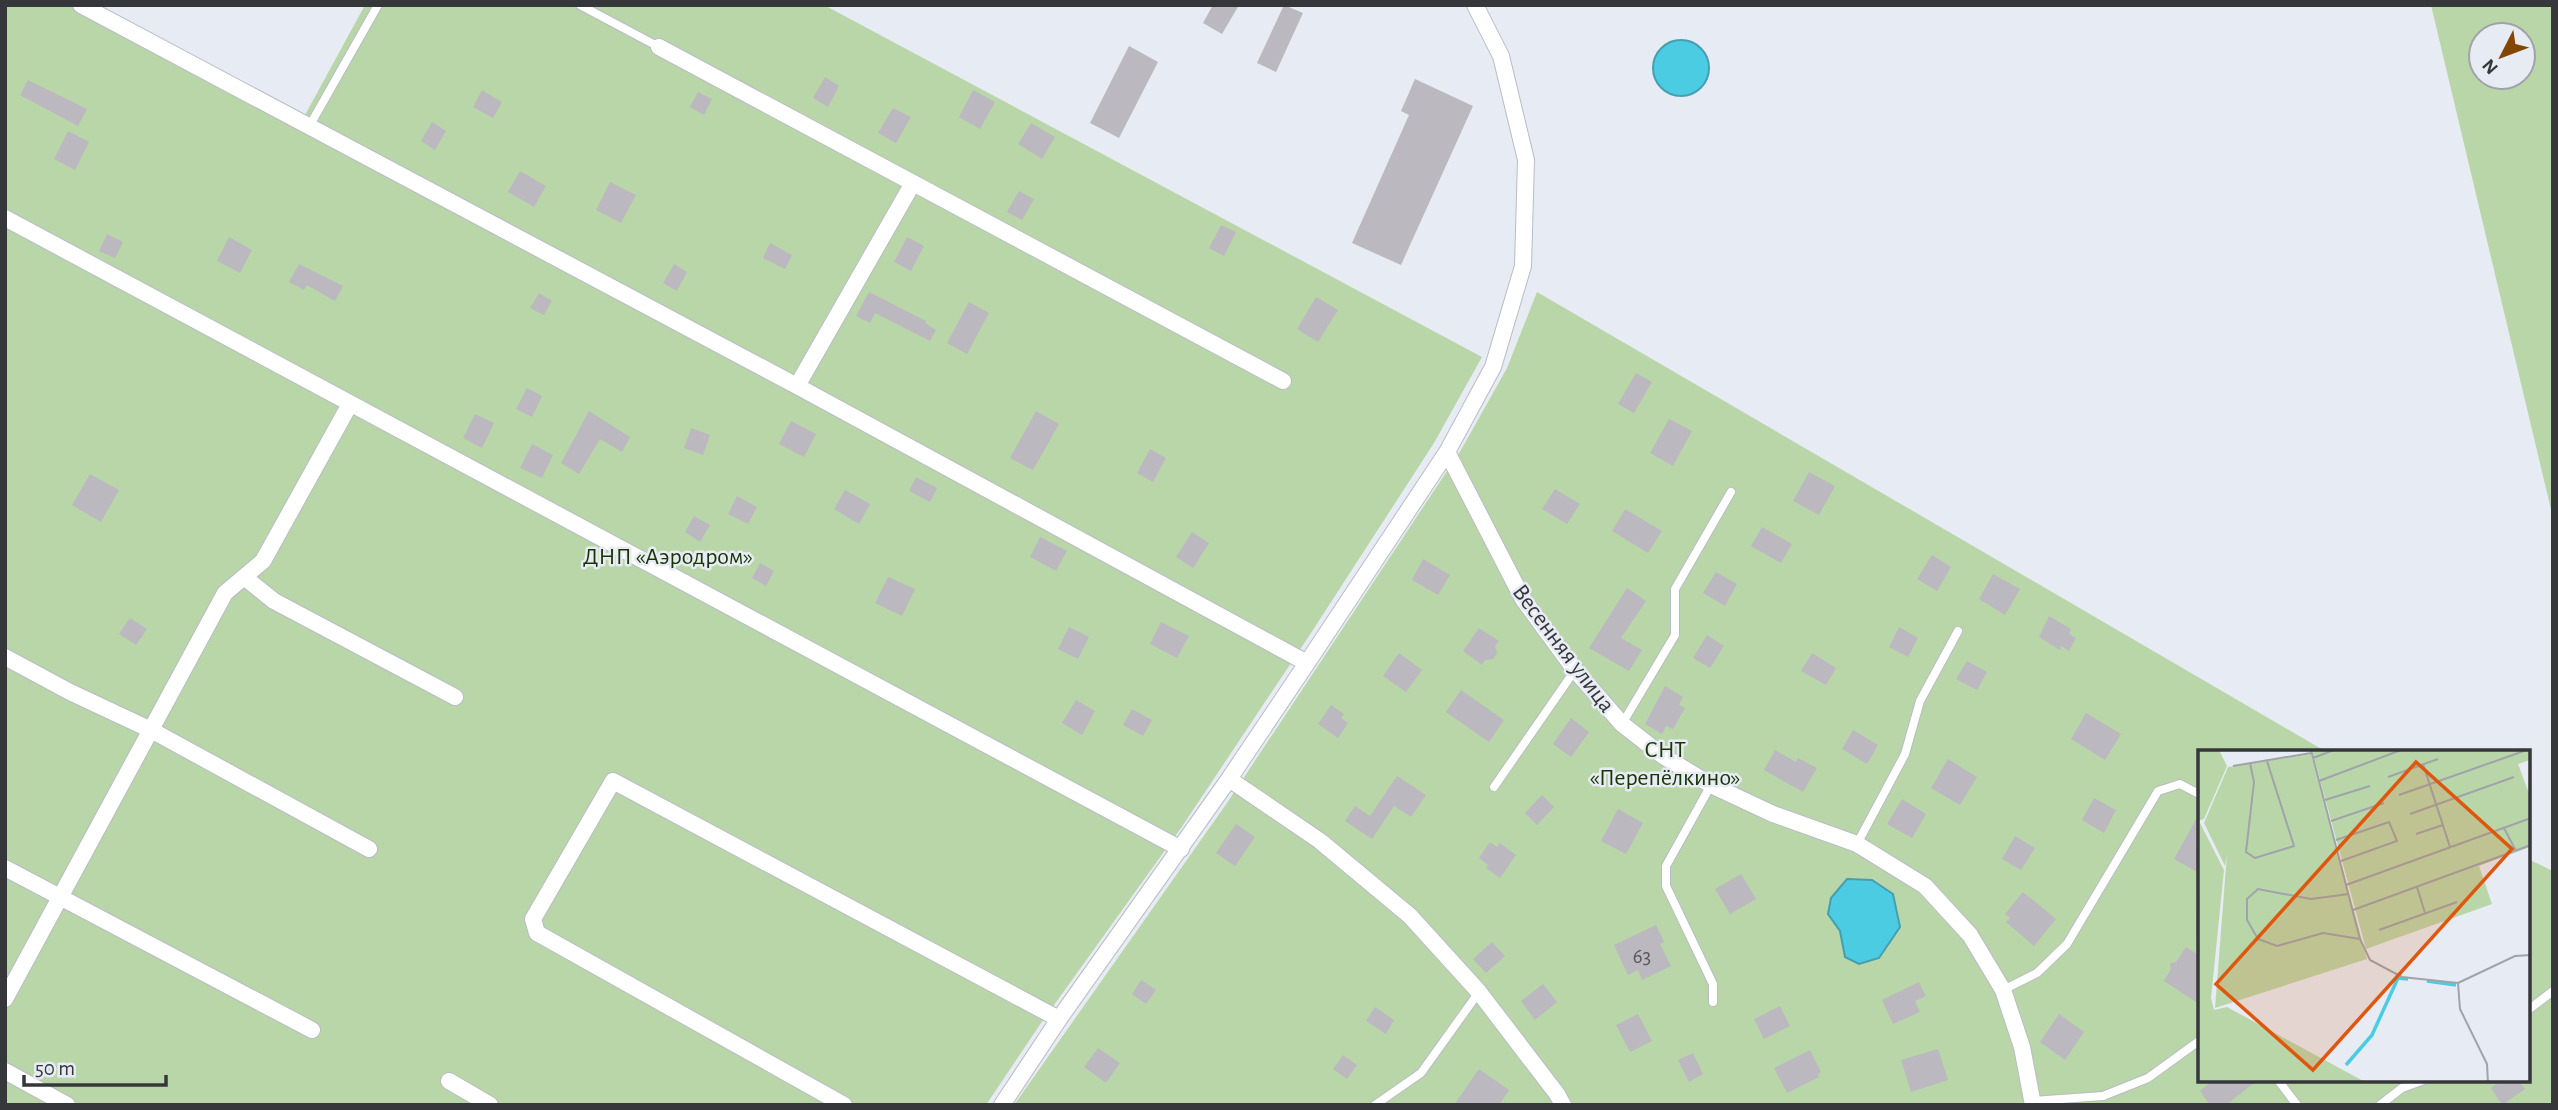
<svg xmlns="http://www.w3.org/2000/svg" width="2558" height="1110" font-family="'Alegreya Sans',sans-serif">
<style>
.green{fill:#b9d6a8;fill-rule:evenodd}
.water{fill:#4ccce2;stroke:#459fb0;stroke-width:2}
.building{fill:#bbb8c0}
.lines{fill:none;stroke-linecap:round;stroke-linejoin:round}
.service-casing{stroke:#b9bcc5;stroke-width:10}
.minor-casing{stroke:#b9bcc5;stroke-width:18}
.service{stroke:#fff;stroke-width:8}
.minor{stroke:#fff;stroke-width:16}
.labels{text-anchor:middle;stroke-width:5;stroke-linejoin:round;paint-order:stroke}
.number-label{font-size:21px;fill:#57575c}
.park-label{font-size:24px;fill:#1a3600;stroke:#e7ebf4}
.street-label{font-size:24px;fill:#36373b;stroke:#e7ebf4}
.inset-river{fill:none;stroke:#4ccce2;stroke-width:3.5}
.inset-road{fill:none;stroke:#a0a3aa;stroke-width:2}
.view{fill:#df570e;fill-opacity:0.15;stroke:#df570e;stroke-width:3.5}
.inset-edge{fill:none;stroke:#36373b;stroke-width:3.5}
</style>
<rect width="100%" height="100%" fill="#e7ebf4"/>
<path class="green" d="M 5,5 L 97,5 L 305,115 L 365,5 L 824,5 L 1482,357 L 1434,443 L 1311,633 L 1181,828 L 1039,1026 L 986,1105 L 5,1105 Z
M 2431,5 L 2553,5 L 2553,518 ZM 2481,35 L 2523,35 L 2523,77 L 2481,77 Z
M 1537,292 L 2325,751 L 2199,751 L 2199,1080 L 2528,1080 L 2528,859 L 2553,871 L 2553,1105 L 1014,1105 L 1227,803 L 1461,450 L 1507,368 Z"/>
<path class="water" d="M1653 68a28 28 0 1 1 56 0a28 28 0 1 1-56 0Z
M 1847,879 L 1872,880 L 1893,894 L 1900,927 L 1879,958 L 1859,964 L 1845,957 L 1840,931 L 1828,914 L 1831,898 Z"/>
<path class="building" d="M 1213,5 L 1239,5 L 1222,34 L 1203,23 Z
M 1284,5 L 1303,13 L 1276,72 L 1257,63 Z
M 1129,46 L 1158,62 L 1119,138 L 1090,123 Z
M 825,77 L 839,86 L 828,107 L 813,98 Z
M 1415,79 L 1473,106 L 1401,265 L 1352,243 L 1409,115 L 1401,111 Z
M 28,80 L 87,109 L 78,126 L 20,95 Z
M 482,90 L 502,102 L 493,118 L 473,107 Z
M 973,90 L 995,102 L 980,129 L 959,117 Z
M 698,92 L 712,99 L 704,115 L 690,107 Z
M 893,108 L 911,117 L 896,143 L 878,133 Z
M 432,122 L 446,131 L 435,150 L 421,141 Z
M 1031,123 L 1055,137 L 1042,159 L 1018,144 Z
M 68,131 L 89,142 L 75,170 L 54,159 Z
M 520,171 L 546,186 L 534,207 L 508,192 Z
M 610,182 L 636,195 L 621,223 L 596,210 Z
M 1019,191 L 1034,199 L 1022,220 L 1007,212 Z
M 1221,225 L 1236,232 L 1224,256 L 1209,248 Z
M 107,234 L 123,242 L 115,258 L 99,251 Z
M 229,237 L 252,250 L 240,273 L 217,261 Z
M 907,237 L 924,246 L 911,271 L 894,262 Z
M 770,243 L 792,255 L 785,269 L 763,258 Z
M 299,264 L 343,286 L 335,301 L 307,285 L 304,290 L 289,282 Z
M 674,264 L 687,272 L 677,291 L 663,283 Z
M 869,292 L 926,321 L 925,323 L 936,330 L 930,341 L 875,313 L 870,323 L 856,316 Z
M 539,293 L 552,301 L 544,315 L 530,308 Z
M 1316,297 L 1338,310 L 1318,342 L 1297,329 Z
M 969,302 L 989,313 L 967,354 L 947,343 Z
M 1636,373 L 1652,382 L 1634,413 L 1618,404 Z
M 527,388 L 542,396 L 532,417 L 516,409 Z
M 589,411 L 630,437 L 622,452 L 600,439 L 579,474 L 561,463 Z
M 1036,411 L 1059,424 L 1033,470 L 1010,458 Z
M 475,414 L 494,423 L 482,448 L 463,438 Z
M 1669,419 L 1692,431 L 1673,466 L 1650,453 Z
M 791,421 L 816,434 L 804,457 L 779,444 Z
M 691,428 L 710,435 L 703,455 L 684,448 Z
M 532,444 L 553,455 L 542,478 L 520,468 Z
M 1150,449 L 1166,458 L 1153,482 L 1137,473 Z
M 1809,472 L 1835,486 L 1819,515 L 1793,501 Z
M 90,474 L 119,490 L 101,522 L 72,505 Z
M 916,477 L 937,488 L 930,502 L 909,491 Z
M 1555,489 L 1580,504 L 1567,524 L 1542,509 Z
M 845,490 L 870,504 L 859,524 L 834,509 Z
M 737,496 L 757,507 L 748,524 L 728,514 Z
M 1625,509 L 1662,531 L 1648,553 L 1612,531 Z
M 694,516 L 710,525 L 700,542 L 685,532 Z
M 1762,527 L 1792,544 L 1781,563 L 1751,546 Z
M 1192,532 L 1209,543 L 1193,568 L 1176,557 Z
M 1040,537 L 1067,551 L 1056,571 L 1030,557 Z
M 1932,555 L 1951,567 L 1937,591 L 1917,579 Z
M 1423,559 L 1450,575 L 1438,595 L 1412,580 Z
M 760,563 L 774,571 L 766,586 L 752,578 Z
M 1716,572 L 1737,584 L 1725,606 L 1703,593 Z
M 1993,574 L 2020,589 L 2005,615 L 1979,599 Z
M 888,577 L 915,589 L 902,616 L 875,603 Z
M 1627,588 L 1646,601 L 1621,638 L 1642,650 L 1629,671 L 1589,648 Z
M 2049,616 L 2071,629 L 2069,634 L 2076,638 L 2069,651 L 2061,646 L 2060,650 L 2039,637 Z
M 130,618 L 147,629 L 136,645 L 119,634 Z
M 1161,622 L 1189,636 L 1177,658 L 1150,644 Z
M 1069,627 L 1089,637 L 1078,659 L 1058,649 Z
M 1899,627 L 1918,638 L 1908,657 L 1889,647 Z
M 1479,628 L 1499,641 L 1495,646 L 1497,653 L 1493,659 L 1485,660 L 1482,665 L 1463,651 Z
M 1707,635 L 1724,646 L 1710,668 L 1693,658 Z
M 1399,653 L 1422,670 L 1406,692 L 1383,676 Z
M 1812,653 L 1836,668 L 1826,685 L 1801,671 Z
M 1967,661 L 1987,672 L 1977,690 L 1956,679 Z
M 1665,686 L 1683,697 L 1679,705 L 1685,708 L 1673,729 L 1666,726 L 1662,734 L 1645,724 Z
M 1461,690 L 1504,720 L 1489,742 L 1446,712 Z
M 1076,700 L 1095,711 L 1082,735 L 1062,723 Z
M 1331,705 L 1344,714 L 1341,718 L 1348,723 L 1338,738 L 1318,724 Z
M 1132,709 L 1152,720 L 1143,736 L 1123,725 Z
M 2086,713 L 2121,734 L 2105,760 L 2071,739 Z
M 1571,718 L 1589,732 L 1571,757 L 1553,744 Z
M 1853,730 L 1878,745 L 1867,764 L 1842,749 Z
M 1775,750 L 1796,762 L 1798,758 L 1817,768 L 1803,792 L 1764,770 Z
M 1948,759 L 1977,777 L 1960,805 L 1931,788 Z
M 1397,776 L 1426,795 L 1411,817 L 1394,806 L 1372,839 L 1345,821 L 1355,806 L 1370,816 Z
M 1542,795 L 1554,807 L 1537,825 L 1525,813 Z
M 2094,798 L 2116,810 L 2104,833 L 2082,820 Z
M 1902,799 L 1926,814 L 1912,838 L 1887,824 Z
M 1618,809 L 1643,823 L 1626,854 L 1601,841 Z
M 2199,814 L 2199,873 L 2174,859 Z
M 1236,824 L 1255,837 L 1235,866 L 1216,853 Z
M 2015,836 L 2035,848 L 2021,870 L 2002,859 Z
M 1490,842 L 1497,847 L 1500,843 L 1516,855 L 1500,878 L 1486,868 L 1488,865 L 1479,858 Z
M 1741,874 L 1756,899 L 1730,914 L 1715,889 Z
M 2023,892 L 2056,919 L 2034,946 L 2006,922 L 2010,918 L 2005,914 Z
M 1656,925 L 1664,942 L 1660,944 L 1671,966 L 1642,980 L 1638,970 L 1628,975 L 1614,945 Z
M 1492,942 L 1505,956 L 1486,973 L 1473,959 Z
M 2186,947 L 2199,955 L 2199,1004 L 2164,981 L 2171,969 L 2170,963 L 2176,962 Z
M 1141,980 L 1156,990 L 1146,1004 L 1132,994 Z
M 1919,982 L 1926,996 L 1915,1001 L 1920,1012 L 1893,1024 L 1882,1000 Z
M 1543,984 L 1557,1002 L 1535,1020 L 1521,1001 Z
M 1780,1006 L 1790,1026 L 1764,1039 L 1754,1019 Z
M 1375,1007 L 1394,1020 L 1386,1034 L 1366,1021 Z
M 1638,1014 L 1652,1041 L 1630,1052 L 1616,1025 Z
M 2059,1014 L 2084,1032 L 2065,1060 L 2040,1042 Z
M 1098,1048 L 1120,1063 L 1106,1083 L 1084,1067 Z
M 1938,1049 L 1948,1080 L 1911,1092 L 1901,1060 Z
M 1810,1050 L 1821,1072 L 1818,1074 L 1819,1077 L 1787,1093 L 1774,1068 Z
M 1693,1053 L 1703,1074 L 1689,1082 L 1678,1060 Z
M 1343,1055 L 1357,1065 L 1347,1079 L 1333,1069 Z
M 1479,1069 L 1509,1090 L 1499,1105 L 1454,1105 Z
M 2213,1080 L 2258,1080 L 2226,1105 L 2210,1105 L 2200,1091 Z
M 2501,1080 L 2518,1080 L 2525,1089 L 2502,1105 L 2491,1088 Z"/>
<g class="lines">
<defs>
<path id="service" d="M 580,5 L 659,47
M 310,125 L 378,5
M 1622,724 L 1675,635 L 1675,589 L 1731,492
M 1711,785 L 1666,866 L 1666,886 L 1713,984 L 1713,1002
M 1494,787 L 1575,670
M 1857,844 L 1905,754 L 1920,701 L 1958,631
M 2003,990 L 2037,973 L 2067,944 L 2158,791 L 2180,784 L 2199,794
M 2528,1010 L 2553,991
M 2278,1080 L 2297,1105
M 2033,1101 L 2103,1096 L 2148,1078 L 2199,1041
M 1375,1105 L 1421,1073 L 1479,992
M 2380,1105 L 2402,1088 L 2424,1080"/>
<path id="minor" d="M 81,5 L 797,386 L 1307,663
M 659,47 L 1283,381
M 5,218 L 1181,849
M 797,386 L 913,183
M 1447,452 L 1523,599 L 1575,670 L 1622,724 L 1663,756 L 1711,785 L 1773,814 L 1857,844 L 1925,886 L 1970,935 L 2003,990 L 2022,1047 L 2033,1105
M 244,577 L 274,601 L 455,697
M 5,657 L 70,692 L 151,730 L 369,849
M 1229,779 L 1320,841 L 1410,916 L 1479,992 L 1557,1094 L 1563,1105
M 5,868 L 312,1030
M 5,999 L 225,593 L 263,561 L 350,404
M 5,1071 L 67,1105
M 449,1081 L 490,1105
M 844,1105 L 537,933 L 533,919 L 613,781 L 1059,1019
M 1002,1105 L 1059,1019 L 1229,779 L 1307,663 L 1447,452 L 1493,367 L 1523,266 L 1526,160 L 1501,56 L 1475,5"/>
</defs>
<use href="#service" class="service-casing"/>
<use href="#minor" class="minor-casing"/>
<use href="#service" class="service"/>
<use href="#minor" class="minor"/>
</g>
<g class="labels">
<g class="number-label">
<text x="1642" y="963">63</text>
</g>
<g class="park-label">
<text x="668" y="564">ДНП «Аэродром»</text>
<text x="1665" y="757">СНТ<tspan x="1665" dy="28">«Перепёлкино»</tspan></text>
</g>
<g class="street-label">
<text transform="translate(1564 648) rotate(53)" y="8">Весенняя улица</text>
</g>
</g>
<g transform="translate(2198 750)">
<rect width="332" height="332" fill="#e7ebf4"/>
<path d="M 0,0 L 21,0 L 29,16 L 6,69 L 0,71 ZM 114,0 L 332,0 L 332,10 L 320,14 L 332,46 L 332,97 L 281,116 L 294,154 L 168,199 ZM 113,4 L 169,209 L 17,258 L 29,104 L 27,116 L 6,73 L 30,17 ZM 2,73 L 26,120 L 13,248 L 16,260 L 29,257 L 167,332 L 0,332 Z" fill="#b9d6a8"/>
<path class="inset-river" d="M 229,231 L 258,235M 148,315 L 174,285 L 200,228 L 210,229"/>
<path class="inset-road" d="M 113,0 L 162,189 L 172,210 L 204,227 L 260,233M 115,8 L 136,0M 52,13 L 56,32 L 48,102 L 57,108 L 96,96 L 69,11M 225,14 L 252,97M 35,16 L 113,3M 190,27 L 240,9M 121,31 L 203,0M 201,45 L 329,0M 127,50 L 172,36M 212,64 L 316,27M 133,71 L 186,53M 306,78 L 318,101M 218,84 L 245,75M 138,90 L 191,72 L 199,91 L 143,111M 148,135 L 333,68M 219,137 L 227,163M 151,144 L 113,149 L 60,139 L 49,149 L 49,170 L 60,189 L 79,196 L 125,183 L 162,189M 155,160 L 333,95M 181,180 L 259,152M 260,233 L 262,259 L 289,314 L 290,333M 260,233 L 317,206 L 333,205"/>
<path class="view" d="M 218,12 L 314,99 L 115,320 L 18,234 Z"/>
<rect width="332" height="332" class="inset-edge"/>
</g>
<rect width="2558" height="1110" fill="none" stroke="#36373b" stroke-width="14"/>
<g transform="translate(2502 56) rotate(228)"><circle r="33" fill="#e7ebf4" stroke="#a0a3aa" stroke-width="2"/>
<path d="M0-5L12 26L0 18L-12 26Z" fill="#824600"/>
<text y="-10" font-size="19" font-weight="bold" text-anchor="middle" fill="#36373b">N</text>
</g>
<path d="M24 1075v10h142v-10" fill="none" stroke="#36373b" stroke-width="3.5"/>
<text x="35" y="1075" font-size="21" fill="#36373b" stroke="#e7ebf4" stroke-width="5" paint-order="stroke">50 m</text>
</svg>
